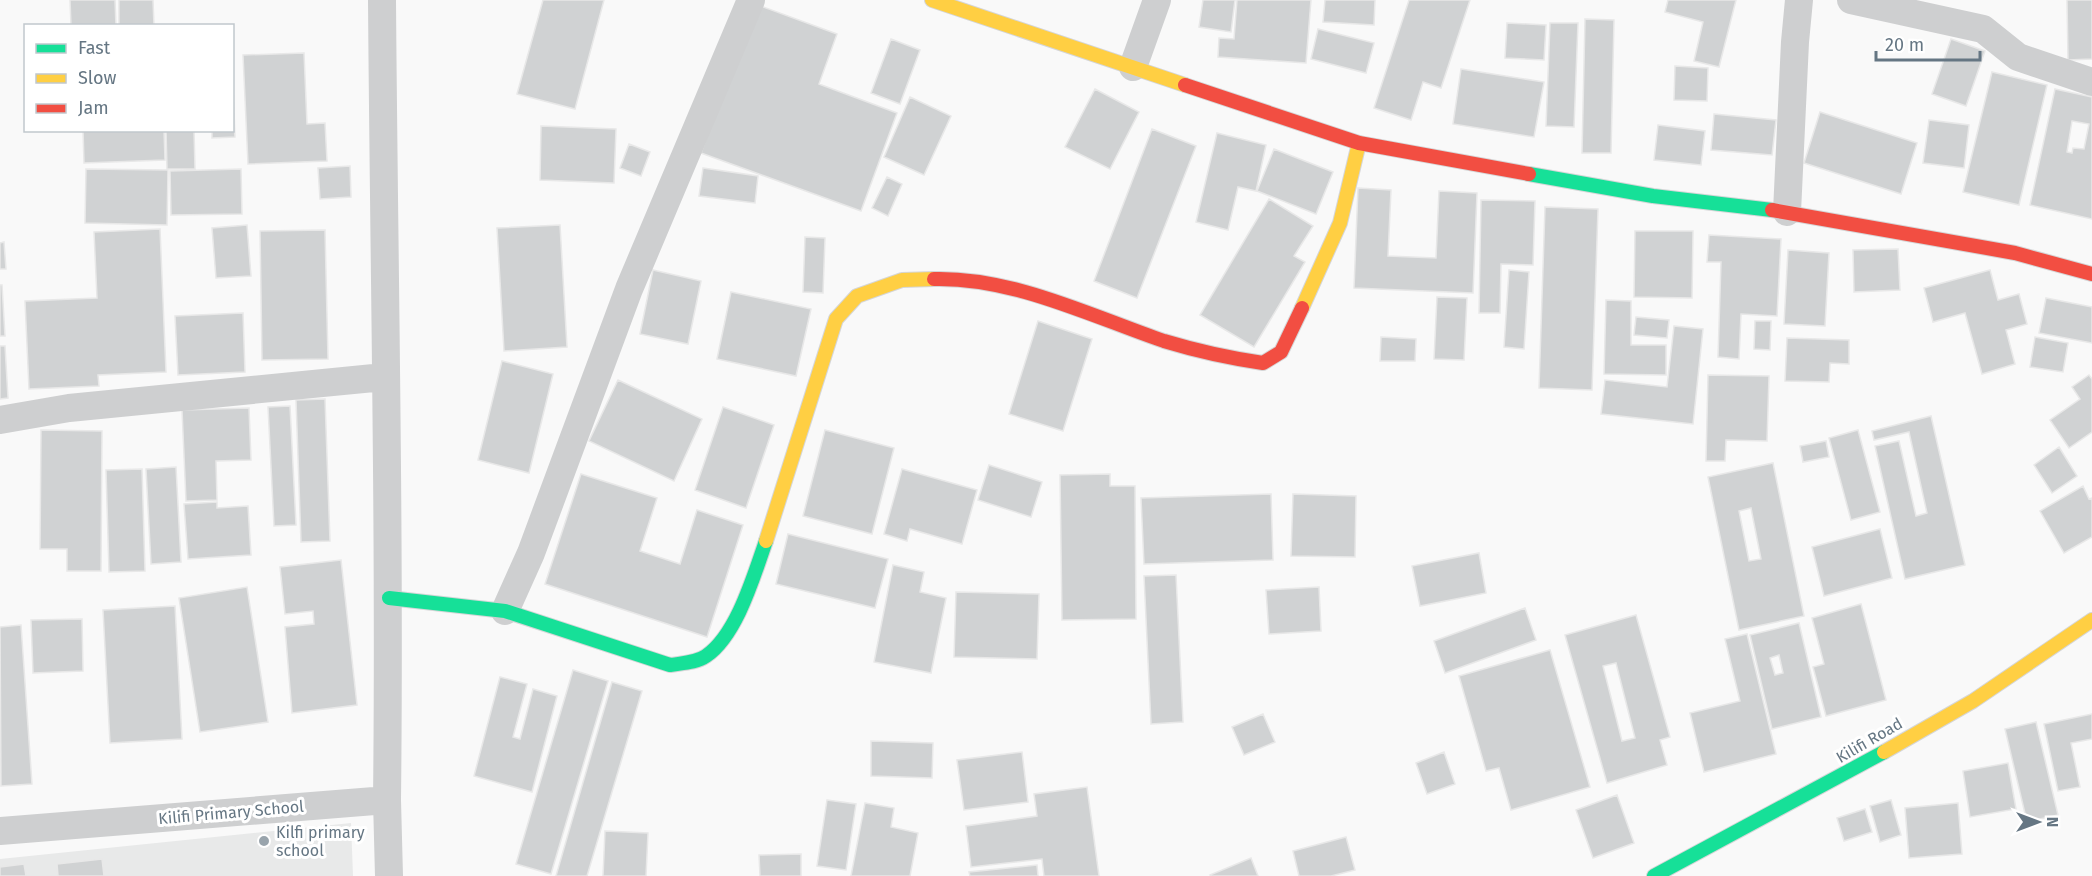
<svg xmlns="http://www.w3.org/2000/svg" width="2092" height="876" font-family="'Fira Sans',sans-serif">
<style>
.built{fill:#e8e9e9}
.building{fill:#d0d2d3;stroke:#e8e8e8;stroke-width:1.5;fill-rule:evenodd}
.lines{fill:none;stroke-linecap:round;stroke-linejoin:round}
.fast-casing{stroke:#d5d6d7;stroke-width:16}
.slow-casing{stroke:#d5d6d7;stroke-width:16}
.jam-casing{stroke:#d5d6d7;stroke-width:16}
.street{stroke:#cecfd0;stroke-width:28}
.fast{stroke:#16e098;stroke-width:14}
.slow{stroke:#ffcf43;stroke-width:14}
.jam{stroke:#f24e42;stroke-width:14}
.poi-dot{fill:#99a4ac;stroke:#fff;stroke-width:2}
.labels{text-anchor:middle;stroke-width:6;stroke-linejoin:round;paint-order:stroke}
.street-label{font-size:16px;fill:#657683;stroke:#fff}
.poi-label{font-size:16px;fill:#657683;stroke:#fff;text-anchor:start}
</style>
<rect width="100%" height="100%" fill="#f9f9f9"/>
<path class="built" d="M 351,823 L 353,876 L 0,876 L 0,859 Z"/>
<path class="building" d="M 70,0 L 115,0 L 116,26 L 71,26 Z
M 119,0 L 153,0 L 154,26 L 119,26 Z
M 543,0 L 604,0 L 575,109 L 517,94 Z
M 1203,0 L 1235,0 L 1231,32 L 1199,27 Z
M 1237,0 L 1311,0 L 1306,63 L 1218,57 L 1219,38 L 1234,39 Z
M 1325,0 L 1375,0 L 1374,25 L 1323,22 Z
M 1409,0 L 1470,0 L 1441,88 L 1423,82 L 1411,120 L 1374,108 Z
M 1668,0 L 1736,0 L 1719,67 L 1694,61 L 1703,22 L 1665,12 Z
M 2067,0 L 2092,0 L 2092,59 L 2068,60 Z
M 755,4 L 837,34 L 819,84 L 897,113 L 861,211 L 701,153 Z
M 1585,19 L 1614,20 L 1611,153 L 1582,153 Z
M 1507,23 L 1546,25 L 1544,60 L 1505,58 Z
M 1550,23 L 1578,23 L 1574,127 L 1546,126 Z
M 1318,29 L 1374,43 L 1366,73 L 1311,59 Z
M 891,39 L 920,50 L 900,104 L 871,93 Z
M 1951,39 L 1985,51 L 1966,106 L 1932,94 Z
M 304,53 L 307,124 L 325,123 L 327,161 L 248,164 L 243,55 Z
M 232,62 L 235,137 L 212,138 L 212,130 L 232,130 Z
M 1675,66 L 1708,68 L 1707,101 L 1674,100 Z
M 1461,69 L 1544,82 L 1534,137 L 1453,124 Z
M 1992,72 L 2047,85 L 2019,205 L 1963,192 Z
M 1095,89 L 1139,112 L 1110,169 L 1065,147 Z
M 2055,89 L 2092,97 L 2092,219 L 2030,205 ZM 2072,121 L 2089,124 L 2084,149 L 2073,148 L 2072,153 L 2067,152 Z
M 910,97 L 951,116 L 924,175 L 884,157 Z
M 1820,112 L 1917,143 L 1901,194 L 1804,163 Z
M 1714,114 L 1776,120 L 1772,155 L 1711,150 Z
M 1929,120 L 1969,125 L 1964,168 L 1923,163 Z
M 1658,125 L 1705,131 L 1701,165 L 1654,160 Z
M 541,126 L 616,129 L 614,183 L 540,180 Z
M 1152,129 L 1196,146 L 1137,298 L 1094,281 Z
M 83,130 L 164,130 L 165,160 L 84,163 Z
M 166,130 L 194,130 L 195,169 L 167,169 Z
M 1217,133 L 1266,145 L 1256,191 L 1238,187 L 1228,230 L 1196,222 Z
M 629,144 L 650,152 L 641,176 L 620,168 Z
M 1274,149 L 1333,172 L 1316,214 L 1257,191 Z
M 350,166 L 351,197 L 320,199 L 318,168 Z
M 703,168 L 758,176 L 755,203 L 699,196 Z
M 86,169 L 168,170 L 167,225 L 85,223 Z
M 241,169 L 242,214 L 171,215 L 170,171 Z
M 887,177 L 902,184 L 888,216 L 872,208 Z
M 1358,188 L 1391,190 L 1388,256 L 1436,258 L 1439,191 L 1477,193 L 1473,293 L 1354,288 Z
M 1269,199 L 1313,226 L 1294,256 L 1305,262 L 1254,347 L 1200,315 Z
M 1481,200 L 1535,201 L 1533,265 L 1501,264 L 1500,313 L 1479,313 Z
M 1545,207 L 1598,209 L 1592,390 L 1539,388 Z
M 247,225 L 251,276 L 216,278 L 212,228 Z
M 560,225 L 567,347 L 504,351 L 497,228 Z
M 160,229 L 166,372 L 98,375 L 99,386 L 29,389 L 25,301 L 97,298 L 94,232 Z
M 325,230 L 328,359 L 262,360 L 260,231 Z
M 1635,231 L 1693,231 L 1692,298 L 1634,297 Z
M 1709,235 L 1781,239 L 1777,316 L 1741,314 L 1739,359 L 1718,357 L 1721,262 L 1707,262 Z
M 805,237 L 825,238 L 823,293 L 803,292 Z
M 4,242 L 6,269 L 0,269 L 0,243 Z
M 1898,249 L 1900,290 L 1854,292 L 1853,250 Z
M 1788,250 L 1829,253 L 1825,326 L 1784,324 Z
M 653,270 L 701,281 L 688,344 L 640,334 Z
M 1509,270 L 1529,272 L 1524,349 L 1504,347 Z
M 1990,270 L 1998,300 L 2019,294 L 2027,324 L 2006,330 L 2015,364 L 1982,374 L 1965,313 L 1933,322 L 1924,288 Z
M 0,285 L 2,285 L 5,336 L 0,336 Z
M 731,292 L 811,309 L 796,376 L 717,359 Z
M 1437,297 L 1467,298 L 1464,360 L 1434,359 Z
M 2046,298 L 2092,307 L 2092,343 L 2039,333 Z
M 1606,300 L 1631,301 L 1631,345 L 1666,345 L 1666,375 L 1604,374 Z
M 243,313 L 245,372 L 178,375 L 175,316 Z
M 1636,317 L 1669,320 L 1667,338 L 1634,335 Z
M 1038,321 L 1092,339 L 1063,431 L 1009,414 Z
M 1755,321 L 1771,321 L 1770,350 L 1754,349 Z
M 1674,326 L 1703,329 L 1693,424 L 1601,414 L 1605,380 L 1667,387 Z
M 1381,337 L 1416,339 L 1415,361 L 1380,361 Z
M 2035,337 L 2068,343 L 2063,372 L 2030,367 Z
M 1787,338 L 1849,340 L 1849,364 L 1830,363 L 1829,382 L 1785,381 Z
M 0,346 L 5,346 L 8,398 L 0,399 Z
M 502,361 L 553,374 L 529,473 L 478,460 Z
M 1708,375 L 1769,376 L 1767,441 L 1726,440 L 1725,461 L 1706,461 Z
M 2089,375 L 2092,379 L 2092,432 L 2069,448 L 2050,420 L 2080,399 L 2072,387 Z
M 618,380 L 702,419 L 674,481 L 589,441 Z
M 325,399 L 330,541 L 301,542 L 296,400 Z
M 290,406 L 296,525 L 274,526 L 268,407 Z
M 723,407 L 774,425 L 746,508 L 695,490 Z
M 249,408 L 251,460 L 216,461 L 217,500 L 186,501 L 182,410 Z
M 1931,416 L 1965,565 L 1905,579 L 1875,446 L 1899,441 L 1916,516 L 1927,513 L 1909,432 L 1874,440 L 1872,431 Z
M 41,430 L 102,431 L 101,571 L 67,571 L 67,549 L 40,549 Z
M 825,430 L 894,448 L 872,534 L 803,516 Z
M 1858,430 L 1880,512 L 1851,520 L 1829,438 Z
M 1826,441 L 1829,457 L 1803,462 L 1800,446 Z
M 2059,447 L 2077,476 L 2052,493 L 2034,465 Z
M 1773,463 L 1804,616 L 1739,630 L 1708,477 ZM 1751,508 L 1761,559 L 1749,561 L 1739,511 Z
M 989,465 L 1042,482 L 1031,517 L 978,500 Z
M 176,467 L 181,562 L 151,564 L 146,469 Z
M 142,469 L 145,571 L 109,572 L 106,470 Z
M 902,469 L 977,490 L 962,544 L 910,529 L 907,541 L 884,534 Z
M 581,474 L 657,498 L 640,551 L 680,564 L 697,510 L 743,525 L 707,637 L 545,584 Z
M 1110,474 L 1110,486 L 1135,486 L 1136,619 L 1062,620 L 1060,475 Z
M 2083,486 L 2089,499 L 2092,498 L 2092,537 L 2064,553 L 2040,511 Z
M 1271,494 L 1273,560 L 1144,564 L 1141,498 Z
M 1293,494 L 1356,496 L 1355,557 L 1291,556 Z
M 217,502 L 217,508 L 248,506 L 251,555 L 188,559 L 184,504 Z
M 1880,529 L 1892,578 L 1824,596 L 1812,547 Z
M 788,534 L 888,559 L 875,608 L 776,584 Z
M 1479,553 L 1486,593 L 1420,606 L 1412,566 Z
M 341,560 L 357,705 L 292,713 L 285,627 L 314,624 L 313,611 L 285,614 L 280,567 Z
M 893,565 L 924,572 L 920,592 L 946,598 L 931,673 L 874,662 Z
M 1176,575 L 1183,722 L 1151,724 L 1144,576 Z
M 247,587 L 268,722 L 200,732 L 179,598 Z
M 1319,587 L 1321,631 L 1269,634 L 1266,590 Z
M 956,592 L 1039,594 L 1037,659 L 954,657 Z
M 1861,604 L 1886,700 L 1826,716 L 1813,667 L 1824,664 L 1812,618 Z
M 175,606 L 182,739 L 110,743 L 103,610 Z
M 1525,608 L 1536,640 L 1445,673 L 1434,641 Z
M 1636,615 L 1670,737 L 1660,740 L 1667,765 L 1607,783 L 1565,635 ZM 1616,663 L 1635,738 L 1622,741 L 1603,666 Z
M 82,619 L 83,671 L 33,673 L 31,620 Z
M 1799,623 L 1821,717 L 1772,729 L 1750,635 ZM 1779,655 L 1783,673 L 1775,675 L 1770,658 Z
M 21,625 L 32,784 L 1,786 L 0,627 Z
M 1747,634 L 1776,754 L 1704,772 L 1690,713 L 1740,701 L 1725,639 Z
M 1550,650 L 1590,787 L 1511,810 L 1499,768 L 1486,771 L 1459,676 Z
M 573,670 L 608,681 L 551,874 L 516,864 Z
M 500,677 L 527,684 L 513,737 L 520,739 L 533,689 L 557,696 L 532,792 L 474,776 Z
M 612,682 L 642,691 L 587,876 L 556,876 Z
M 1263,714 L 1275,742 L 1244,755 L 1232,727 Z
M 2092,714 L 2092,739 L 2071,743 L 2080,787 L 2058,791 L 2044,724 Z
M 2036,722 L 2058,815 L 2027,822 L 2005,729 Z
M 871,741 L 933,743 L 932,778 L 871,776 Z
M 1022,752 L 1028,802 L 964,810 L 957,760 Z
M 1444,752 L 1455,784 L 1427,794 L 1416,763 Z
M 2008,763 L 2016,809 L 1970,817 L 1963,771 Z
M 1087,787 L 1099,876 L 1044,876 L 1042,859 L 971,867 L 966,826 L 1037,816 L 1034,794 Z
M 1617,795 L 1634,843 L 1593,858 L 1576,810 Z
M 827,800 L 856,804 L 846,870 L 817,866 Z
M 1891,800 L 1901,835 L 1880,842 L 1870,806 Z
M 865,803 L 894,808 L 891,827 L 918,833 L 910,876 L 851,876 Z
M 1958,803 L 1962,854 L 1909,858 L 1905,808 Z
M 1865,809 L 1872,832 L 1844,841 L 1837,818 Z
M 605,831 L 648,833 L 646,876 L 603,876 Z
M 1346,837 L 1355,870 L 1331,876 L 1299,876 L 1293,851 Z
M 801,854 L 801,876 L 760,876 L 759,855 Z
M 1251,858 L 1258,876 L 1211,876 L 1210,875 Z
M 102,859 L 104,876 L 58,876 L 57,864 Z
M 24,864 L 26,876 L 0,876 L 0,867 Z
M 1037,865 L 1038,876 L 970,876 L 969,872 Z"/>
<g class="lines">
<defs>
<path id="fast" d="M 1529,174 L 1653,196 L 1772,210
M 389,598 L 505,611 L 670,665 C 682,663 696,663 706,656 C 737,635 754,575 766,541
M 1654,876 L 1884,752"/>
<path id="slow" d="M 932,0 L 1185,85
M 1302,308 L 1340,223 L 1359,143
M 766,541 L 836,319 L 857,296 L 902,280 L 934,279
M 1884,752 L 1973,701 L 2092,620"/>
<path id="jam" d="M 1185,85 L 1359,143 L 1529,174
M 1772,210 L 2015,253 L 2092,274
M 934,279 C 1013,277 1091,316 1164,341 C 1197,351 1229,358 1263,363 L 1281,352 L 1302,308"/>
</defs>
<use href="#fast" class="fast-casing"/>
<use href="#slow" class="slow-casing"/>
<use href="#jam" class="jam-casing"/>
<path class="street" d="M 382,0 C 384,267 390,533 387,800
M 1851,0 L 1983,29 L 2018,57 L 2092,82
M 1133,67 L 1157,0
M 1787,212 L 1795,42 L 1799,0
M 0,420 L 69,408 L 384,377
M 505,611 L 531,553 L 629,289 L 751,0
M 0,831 L 387,800 L 389,876"/>
<use href="#fast" class="fast"/>
<use href="#slow" class="slow"/>
<use href="#jam" class="jam"/>
</g>
<circle class="poi-dot" cx="264" cy="841" r="6"/>
<g class="labels">
<g class="street-label">
<text transform="translate(1869 740) rotate(-30)" y="6">Kilifi Road</text>
<text transform="translate(231 812) rotate(-5)" y="6">Kilifi Primary School</text>
</g>
<g class="poi-label">
<text x="276" y="838">Kilfi primary<tspan x="276" dy="18">school</tspan></text>
</g>
</g>
<rect x="24" y="24" width="210" height="108" fill="#ffffff" stroke="#c1c8cd" stroke-width="1.5"/>
<rect x="36" y="44" width="30" height="9" fill="#16e098" stroke="#c1c8cd" stroke-width="1.5"/>
<text x="78" y="54" font-size="18" fill="#657683">Fast</text>
<rect x="36" y="74" width="30" height="9" fill="#ffcf43" stroke="#c1c8cd" stroke-width="1.5"/>
<text x="78" y="84" font-size="18" fill="#657683">Slow</text>
<rect x="36" y="104" width="30" height="9" fill="#f24e42" stroke="#c1c8cd" stroke-width="1.5"/>
<text x="78" y="114" font-size="18" fill="#657683">Jam</text>
<g transform="translate(2038 822) rotate(90)" stroke="#ffffff" stroke-width="4.5" paint-order="stroke">
<path d="M0-4.5L10 22L0 15L-10 22Z" fill="#657683"/>
<text y="-9" font-size="16" font-weight="bold" text-anchor="middle" fill="#657683">N</text>
</g>
<path d="M1876 51v9h104v-9" fill="none" stroke="#657683" stroke-width="3"/>
<text x="1885" y="51" font-size="18" fill="#657683" stroke="#ffffff" stroke-width="4.5" paint-order="stroke">20 m</text>
</svg>
